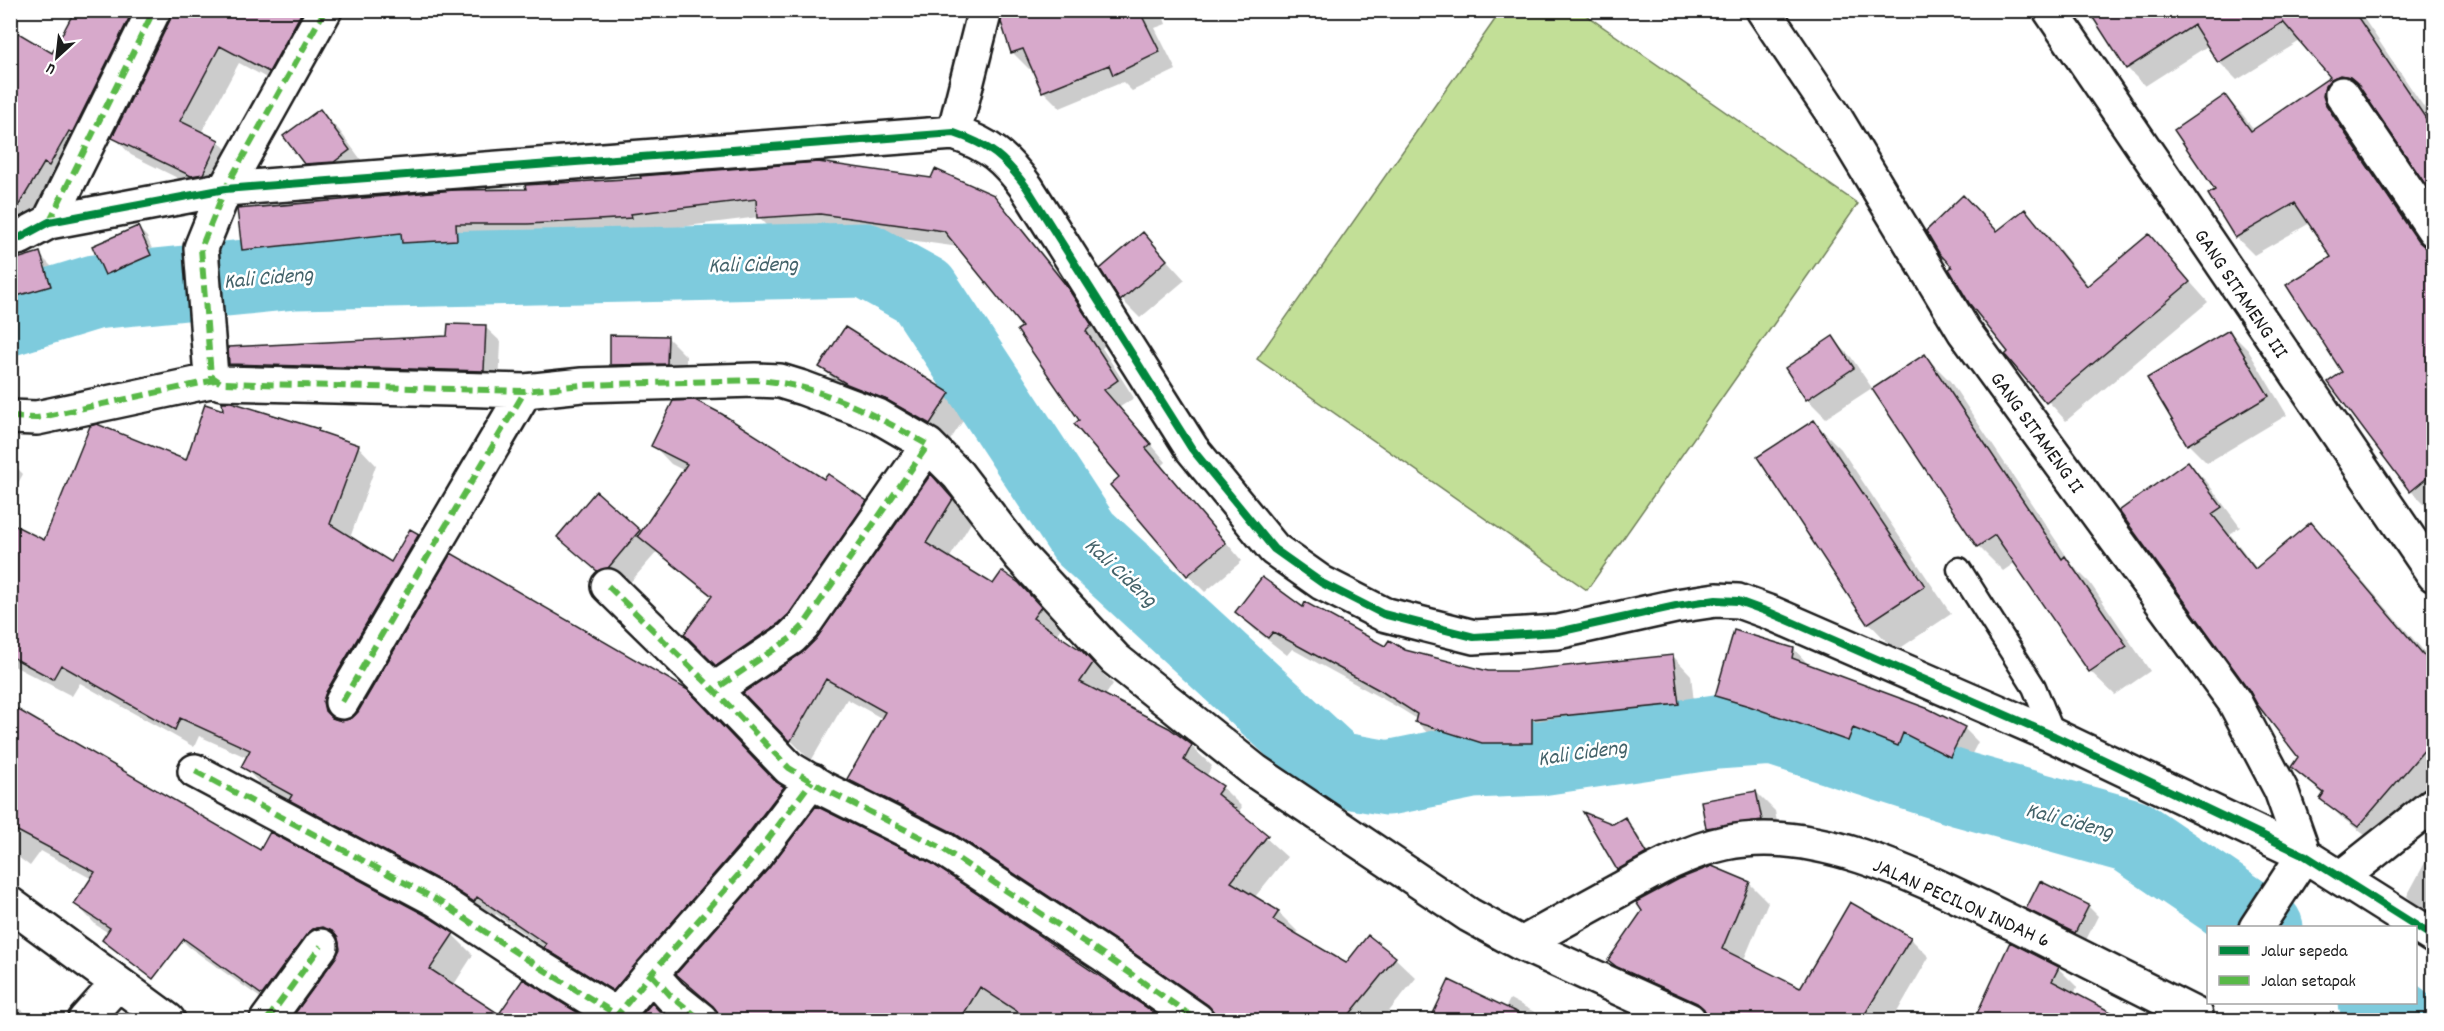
<svg xmlns="http://www.w3.org/2000/svg" width="2444" height="1031" font-family="Dekko,sans-serif">
<style>
.green{fill:#c2df97;stroke:#6f7e5a;stroke-width:1.5}
.shadow{fill:#0003}
.lines{fill:none;stroke-linecap:round;stroke-linejoin:round}
.river{stroke:#7ecbdd;stroke-width:75}
.building{fill:#d7a9cb;stroke:#1c1c1c;stroke-width:1.5}
.service-casing{stroke:#1c1c1c;stroke-width:27}
.minor-casing{stroke:#1c1c1c;stroke-width:38}
.service{stroke:#fff;stroke-width:22}
.minor{stroke:#fff;stroke-width:33}
.quiet{stroke:#58b947;stroke-width:6;stroke-dasharray:12 6;stroke-linecap:butt}
.cycleway-casing{stroke:#fff;stroke-width:11}
.cycleway{stroke:#00873e;stroke-width:8}
.labels{text-anchor:middle;stroke-width:5;stroke-linejoin:round;paint-order:stroke}
.street-label{font-size:21px;fill:#1c1c1c;stroke:#fff}
.water-label{font-size:22px;font-style:italic;fill:#436269;stroke:#fff}
</style>
<rect width="100%" height="100%" fill="#fff"/>
<filter id="ink" filterUnits="userSpaceOnUse"><feTurbulence type="fractalNoise" baseFrequency=".0167" numOctaves="2"/><feDisplacementMap in="SourceGraphic" scale="12" xChannelSelector="R" yChannelSelector="G"/><feConvolveMatrix kernelMatrix="1 2 1 2 8 2 1 2 1" color-interpolation-filters="sRGB"/></filter>
<g filter="url(#ink)">
<path class="green" d="M 1501,11 L 1580,11 L 1858,204 L 1587,590 L 1257,359 Z"/>
<path class="shadow" d="M 77,10 L 166,10 L 30,238 L 10,232 L 10,53 L 52,55 Z
M 246,10 L 333,10 L 287,89 L 239,63 L 201,133 L 218,141 L 236,159 L 210,194 L 131,155 L 114,137 L 172,18 Z
M 1004,10 L 1161,10 L 1166,24 L 1155,28 L 1176,70 L 1132,91 L 1123,82 L 1060,108 L 1043,91 L 1033,68 L 1029,69 L 1012,52 Z
M 1899,10 L 1916,10 L 1906,17 Z
M 2090,10 L 2358,10 L 2434,122 L 2434,193 L 2367,94 L 2360,93 L 2344,124 L 2429,249 L 2434,250 L 2434,505 L 2429,509 L 2411,491 L 2344,372 L 2333,257 L 2310,223 L 2254,255 L 2236,237 L 2218,190 L 2225,97 L 2243,115 L 2255,131 L 2332,77 L 2300,41 L 2237,80 L 2219,62 L 2209,45 L 2145,86 L 2127,68 Z
M 2425,10 L 2434,10 L 2434,20 Z
M 320,111 L 339,130 L 368,169 L 324,183 L 305,163 Z
M 454,192 L 993,196 L 1010,214 L 1082,303 L 1108,343 L 1102,348 L 1134,398 L 1120,407 L 1166,462 L 1162,466 L 1242,561 L 1205,592 L 1188,575 L 1112,485 L 1121,477 L 1081,420 L 1024,327 L 959,247 L 838,230 L 776,234 L 759,217 L 648,231 L 648,235 L 546,241 L 473,241 L 473,256 L 420,259 L 412,251 L 261,266 L 243,249 Z
M 2025,211 L 2044,230 L 2089,286 L 2149,236 L 2208,302 L 2066,421 L 2007,355 L 2010,352 L 1998,233 Z
M 137,227 L 147,237 L 159,265 L 116,284 L 106,275 L 94,247 Z
M 1143,234 L 1185,280 L 1140,318 L 1122,300 Z
M 39,254 L 58,273 L 69,305 L 10,323 L 10,263 Z
M 485,327 L 501,342 L 499,386 L 246,379 L 230,364 L 449,338 Z
M 2229,331 L 2248,350 L 2287,415 L 2207,463 L 2188,444 Z
M 667,337 L 686,356 L 686,382 L 630,384 L 611,365 Z
M 1832,338 L 1851,357 L 1872,388 L 1826,418 L 1807,399 L 1787,369 Z
M 1925,356 L 1950,381 L 2073,566 L 2090,583 L 2150,671 L 2115,695 L 2090,671 L 2016,562 L 2003,571 L 1978,546 Z
M 821,367 L 949,394 L 968,413 L 949,442 L 908,418 L 840,386 Z
M 224,412 L 318,430 L 321,433 L 358,446 L 376,465 L 350,538 L 391,564 L 418,535 L 437,554 L 344,711 L 341,723 L 776,783 L 802,807 L 632,1008 L 564,966 L 549,951 L 496,914 L 493,920 L 310,818 L 295,804 L 261,785 L 243,766 L 248,758 L 199,736 L 194,747 L 80,683 L 72,696 L 10,664 L 10,524 L 45,542 L 187,461 Z
M 1814,422 L 1841,449 L 1951,614 L 1896,651 L 1869,623 L 1759,458 Z
M 653,445 L 825,481 L 866,502 L 884,520 L 736,683 L 686,634 L 713,598 L 657,552 L 627,586 L 617,590 L 559,537 L 596,493 L 642,534 L 685,471 L 671,464 Z
M 10,461 L 23,474 L 10,498 Z
M 2188,463 L 2207,482 L 2240,527 L 2230,534 L 2257,569 L 2311,524 L 2330,543 L 2434,663 L 2434,781 L 2378,845 L 2341,817 L 2322,798 L 2324,795 L 2293,767 L 2300,757 Z
M 931,476 L 972,521 L 949,559 L 993,586 L 1018,584 L 1061,628 L 1056,635 L 1081,652 L 1113,684 L 1105,696 L 1191,746 L 1212,766 L 1206,777 L 1222,787 L 1242,807 L 1238,813 L 1287,857 L 1254,898 L 1278,912 L 1298,932 L 1296,935 L 1346,965 L 1395,958 L 1416,978 L 1382,1020 L 1217,1020 L 1216,1015 L 1137,960 L 869,800 L 849,779 L 883,719 L 847,699 L 811,761 L 745,693 L 803,655 L 818,640 Z
M 1303,610 L 1386,648 L 1488,672 L 1516,673 L 1673,656 L 1691,675 L 1696,721 L 1550,736 L 1550,761 L 1501,760 L 1434,740 L 1416,721 L 1417,719 L 1401,709 L 1292,649 L 1287,655 L 1255,630 L 1237,612 Z
M 1794,649 L 1807,663 L 1806,665 L 1928,710 L 1964,728 L 1978,742 L 1964,769 L 1917,745 L 1911,758 L 1866,740 L 1862,753 L 1764,719 L 1730,709 L 1716,696 Z
M 10,721 L 260,852 L 453,935 L 473,955 L 453,986 L 499,1016 L 523,981 L 587,1020 L 292,1020 L 337,958 L 341,948 L 334,949 L 283,1014 L 189,947 L 168,926 L 123,942 L 96,925 L 76,904 L 92,879 L 41,851 L 30,866 L 10,851 Z
M 1756,792 L 1775,811 L 1780,839 L 1727,847 L 1707,828 Z
M 1625,819 L 1634,829 L 1655,863 L 1628,878 L 1618,869 Z
M 2434,846 L 2434,919 L 2426,915 L 2407,896 Z
M 1749,883 L 1768,902 L 1743,962 L 1801,990 L 1910,938 L 1929,957 L 1893,1019 L 1899,1020 L 1713,1020 L 1638,985 L 1609,960 Z
M 2088,906 L 2098,916 L 2085,942 L 2038,918 L 2028,908 Z
M 2006,950 L 2058,968 L 2077,987 L 2074,995 L 2103,1020 L 1976,1020 Z
M 1093,972 L 1162,1020 L 721,1020 L 719,1012 L 678,974 Z
M 1450,982 L 1505,1009 L 1510,999 L 1540,1015 L 1546,1020 L 1431,1020 Z
M 10,1002 L 32,1017 L 35,1020 L 10,1020 Z"/>
<g class="lines">
<path class="river" d="M 10,318 L 95,292 L 295,272 L 865,260 L 923,292 L 1084,537 L 1336,769 L 1388,778 L 1472,761 L 1541,758 L 1716,732 L 1773,728 L 1961,789 L 2131,836 L 2266,928
M 2376,1002 L 2402,1020"/>
</g>
<path class="building" d="M 75,10 L 133,10 L 72,133 L 69,131 L 49,166 L 44,163 L 10,220 L 10,28 L 52,53 Z
M 172,10 L 303,10 L 269,72 L 220,46 L 180,121 L 219,140 L 203,174 L 191,176 L 112,138 L 171,18 Z
M 1003,10 L 1139,10 L 1160,52 L 1113,75 L 1109,65 L 1042,92 L 1023,49 L 1011,53 L 1001,22 Z
M 2088,10 L 2353,10 L 2433,129 L 2433,196 L 2357,83 L 2350,77 L 2340,75 L 2331,79 L 2325,86 L 2323,96 L 2326,105 L 2418,241 L 2425,247 L 2433,248 L 2433,473 L 2410,492 L 2328,382 L 2342,372 L 2286,285 L 2331,257 L 2295,203 L 2235,238 L 2208,194 L 2215,190 L 2174,130 L 2225,95 L 2251,131 L 2330,77 L 2283,22 L 2218,63 L 2194,25 L 2126,69 Z
M 320,109 L 350,150 L 334,162 L 304,164 L 283,136 Z
M 818,162 L 931,178 L 935,169 L 994,195 L 1065,284 L 1092,325 L 1086,331 L 1118,380 L 1104,390 L 1151,444 L 1146,448 L 1226,543 L 1187,576 L 1110,485 L 1119,477 L 1074,424 L 1079,420 L 1017,330 L 1022,327 L 944,231 L 820,214 L 757,218 L 756,199 L 631,214 L 632,218 L 528,224 L 456,224 L 457,240 L 402,243 L 401,233 L 242,250 L 237,209 L 454,190 L 526,189 L 525,185 L 641,178 L 640,176 Z
M 1963,195 L 1997,231 L 2025,209 L 2087,286 L 2149,234 L 2190,282 L 2046,403 L 2005,355 L 2008,352 L 1969,303 L 1949,269 L 1952,267 L 1939,253 L 1926,231 Z
M 138,226 L 151,255 L 105,275 L 92,246 Z
M 1143,232 L 1167,260 L 1120,301 L 1100,269 Z
M 40,252 L 51,286 L 10,298 L 10,261 Z
M 448,324 L 486,325 L 484,371 L 229,364 L 228,347 L 447,336 Z
M 845,327 L 950,393 L 930,424 L 887,400 L 847,384 L 819,367 Z
M 2229,330 L 2269,396 L 2187,445 L 2147,378 Z
M 610,335 L 668,336 L 667,364 L 610,365 Z
M 1833,336 L 1854,368 L 1806,400 L 1785,368 Z
M 1925,354 L 2062,559 L 2065,556 L 2127,646 L 2089,672 L 1995,535 L 1977,547 L 1872,389 Z
M 695,400 L 722,414 L 824,479 L 828,474 L 867,501 L 789,614 L 779,623 L 716,666 L 684,634 L 712,596 L 638,536 L 687,464 L 651,446 L 673,401 Z
M 222,402 L 231,402 L 319,429 L 318,431 L 359,445 L 330,524 L 391,562 L 410,529 L 419,534 L 326,692 L 323,702 L 325,711 L 332,718 L 342,721 L 352,718 L 358,712 L 451,553 L 688,690 L 775,781 L 784,787 L 740,844 L 613,991 L 544,948 L 546,944 L 477,897 L 474,902 L 446,884 L 289,800 L 292,795 L 241,767 L 250,750 L 180,718 L 175,730 L 61,665 L 53,679 L 10,656 L 10,523 L 44,540 L 90,426 L 97,424 L 186,460 L 205,404 L 223,410 Z
M 1814,420 L 1925,586 L 1867,624 L 1757,457 Z
M 2188,461 L 2222,507 L 2212,514 L 2255,569 L 2311,522 L 2433,666 L 2433,740 L 2358,827 L 2320,799 L 2324,793 L 2291,767 L 2298,757 L 2257,704 L 2249,690 L 2119,511 Z
M 931,474 L 953,499 L 926,543 L 993,584 L 1002,571 L 1019,583 L 1041,607 L 1033,618 L 1082,651 L 1093,663 L 1080,682 L 1169,728 L 1192,745 L 1184,760 L 1223,786 L 1217,794 L 1268,835 L 1231,882 L 1279,911 L 1273,920 L 1346,963 L 1368,935 L 1396,957 L 1345,1020 L 1216,1020 L 1214,1012 L 1208,1005 L 1115,940 L 950,831 L 847,779 L 885,712 L 826,679 L 790,742 L 743,693 L 802,653 L 816,639 Z
M 596,491 L 640,530 L 608,568 L 597,571 L 557,537 Z
M 1262,577 L 1303,607 L 1305,602 L 1385,646 L 1389,640 L 1405,650 L 1488,671 L 1516,671 L 1673,655 L 1679,704 L 1532,719 L 1532,743 L 1482,743 L 1415,722 L 1417,714 L 1381,691 L 1273,632 L 1268,638 L 1235,612 Z
M 1734,630 L 1794,648 L 1792,658 L 1929,709 L 1965,727 L 1950,757 L 1903,733 L 1898,746 L 1853,728 L 1848,741 L 1749,706 L 1715,696 Z
M 10,705 L 260,850 L 270,832 L 427,916 L 454,933 L 430,969 L 499,1014 L 523,979 L 590,1020 L 299,1020 L 293,1016 L 336,957 L 340,949 L 338,938 L 332,931 L 322,927 L 313,929 L 306,935 L 262,995 L 184,939 L 153,979 L 102,940 L 110,928 L 74,904 L 95,872 L 10,827 Z
M 1756,791 L 1762,820 L 1706,828 L 1701,801 Z
M 816,806 L 931,863 L 1165,1020 L 1030,1020 L 980,987 L 960,1020 L 719,1020 L 718,1013 L 713,1006 L 676,974 L 769,868 Z
M 1583,812 L 1613,824 L 1625,817 L 1647,853 L 1617,870 Z
M 1712,866 L 1750,882 L 1722,949 L 1800,988 L 1850,902 L 1911,937 L 1862,1019 L 1865,1020 L 1714,1020 L 1707,1017 L 1704,1009 L 1697,1003 L 1617,967 L 1608,960 L 1642,911 L 1636,902 L 1679,879 Z
M 2040,881 L 2089,905 L 2075,933 L 2026,909 Z
M 2010,942 L 2059,967 L 2052,981 L 2126,1020 L 1974,1020 Z
M 1449,980 L 1533,1020 L 1430,1020 Z
M 652,1003 L 659,1011 L 672,1020 L 637,1020 Z"/>
<g class="lines">
<defs>
<path id="service" d="M 1959,569 L 2034,687 L 2054,736"/>
<path id="minor" d="M 325,10 L 225,189 L 201,248 L 211,376 L 221,383 L 525,391 L 582,385 L 755,380 L 780,381 L 803,388 L 878,416 L 928,445 L 958,475 L 1020,556 L 1115,659 L 1255,771 L 1469,915 L 1522,944 L 1689,1020
M 1763,10 L 1835,117 L 1964,331 L 2234,701 L 2281,790 L 2304,855
M 2050,10 L 2434,575
M 2342,94 L 2434,230
M 954,133 L 985,10
M 49,222 L 154,10
M 10,240 L 21,237 L 49,222 L 225,189 L 954,133 C 990,145 1005,158 1027,188 L 1192,449 L 1274,549 L 1322,583 L 1383,614 L 1474,637 L 1558,632 L 1676,606 L 1716,600 L 1738,601 L 1771,613 L 2054,736 L 2304,855 L 2434,937
M 10,417 L 37,418 L 215,380
M 608,586 L 714,690 L 789,768 L 824,789 L 940,847 L 1104,955 L 1197,1020
M 714,690 L 791,638 L 803,626 L 928,445
M 342,702 L 525,391
M 195,771 L 437,900 L 523,957 L 617,1015
M 2342,877 L 2434,804
M 10,904 L 168,1020
M 2256,928 L 2304,855
M 1522,944 C 1555,925 1588,907 1621,889 C 1654,870 1688,851 1725,843 C 1820,822 1934,885 2017,925 C 2077,955 2136,985 2196,1015
M 651,974 L 671,996 L 701,1020
M 85,1020 L 117,984
M 267,1020 L 321,946
M 613,1020 L 651,974 L 755,856 L 812,781"/>
</defs>
<use href="#service" class="service-casing"/>
<use href="#minor" class="minor-casing"/>
<use href="#service" class="service"/>
<use href="#minor" class="minor"/>
<path class="quiet" d="M 325,10 L 225,189 L 201,248 L 211,376 L 221,383 L 525,391 L 582,385 L 755,380 C 817,383 875,415 928,445 L 803,626 L 791,638 L 714,690
M 49,222 L 154,10
M 10,417 L 37,418 L 215,380
M 608,586 L 714,690 L 789,768 L 824,789 L 940,847 L 1104,955 L 1197,1020
M 342,702 L 525,391
M 195,771 L 437,900 L 523,957 L 617,1015
M 651,974 L 671,996 L 701,1020
M 614,1019 L 651,974 L 755,856 L 812,781
M 267,1020 L 321,946"/>
<defs>
<path id="cycleway" d="M 10,240 L 21,237 L 49,222 L 225,189 L 954,133 C 990,145 1005,158 1027,188 L 1192,449 L 1274,549 L 1322,583 L 1383,614 L 1474,637 L 1558,632 L 1676,606 L 1716,600 L 1738,601 L 1771,613 L 2054,736 L 2304,855 L 2434,937"/>
</defs>
<use href="#cycleway" class="cycleway-casing"/>
<use href="#cycleway" class="cycleway"/>
</g>
</g>
<g class="labels">
<g class="street-label">
<text transform="translate(2242 293) rotate(56)" y="7">GANG SITAMENG III</text>
<text transform="translate(2038 432) rotate(54)" y="7">GANG SITAMENG II</text>
<text transform="translate(1962 902) rotate(24)" y="7">JALAN PECILON INDAH 6</text>
</g>
<g class="water-label">
<text transform="translate(753 263) rotate(-1)" y="8">Kali Cideng</text>
<text transform="translate(268 276) rotate(-5)" y="8">Kali Cideng</text>
<text transform="translate(1122 571) rotate(43)" y="8">Kali Cideng</text>
<text transform="translate(1582 751) rotate(-8)" y="8">Kali Cideng</text>
<text transform="translate(2070 819) rotate(15)" y="8">Kali Cideng</text>
</g>
</g>
<rect width="2444" height="1031" fill="none" stroke="#fff" stroke-width="36"/>
<rect x="18" y="18" width="2408" height="995" fill="none" stroke="#1c1c1c" stroke-width="2" filter="url(#ink)"/>
<rect x="2207" y="926" width="210" height="78" fill="#ffffff" stroke="#a4a4a4" stroke-width="1.5"/>
<rect x="2219" y="946" width="30" height="9" fill="#00873e" stroke="#a4a4a4" stroke-width="1.5"/>
<text x="2261" y="956" font-size="18" fill="#1c1c1c">Jalur sepeda</text>
<rect x="2219" y="976" width="30" height="9" fill="#58b947" stroke="#a4a4a4" stroke-width="1.5"/>
<text x="2261" y="986" font-size="18" fill="#1c1c1c">Jalan setapak</text>
<g transform="translate(57 57) rotate(207)" stroke="#ffffff" stroke-width="4.5" paint-order="stroke">
<path d="M0-4.5L10 22L0 15L-10 22Z" fill="#1c1c1c"/>
<text y="-9" font-size="16" font-weight="bold" text-anchor="middle" fill="#1c1c1c">U</text>
</g>
</svg>
